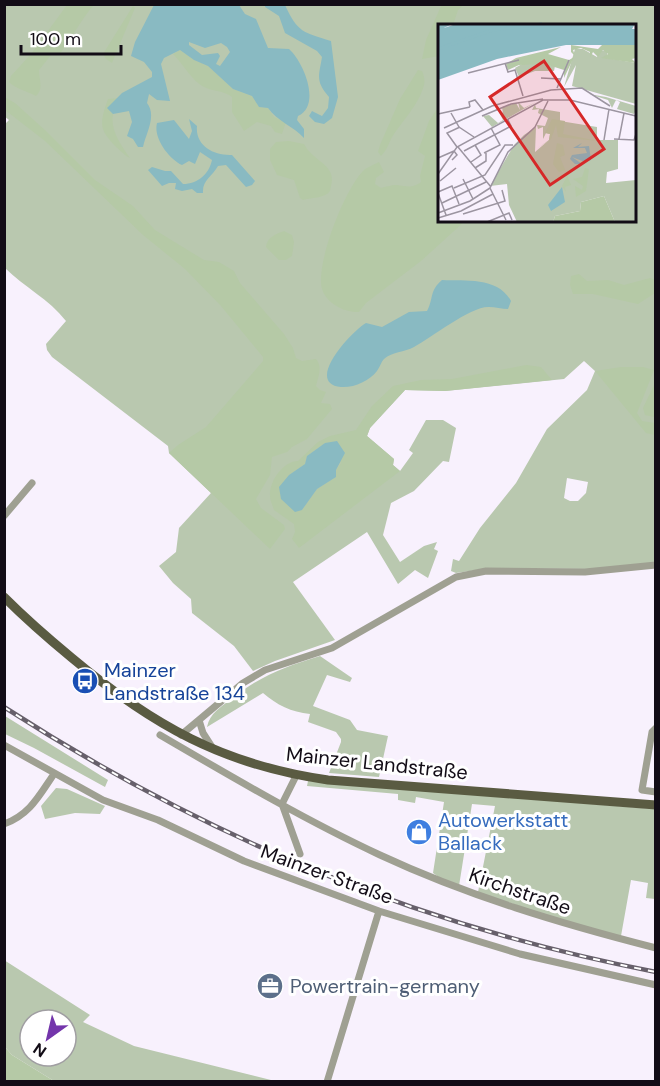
<svg xmlns="http://www.w3.org/2000/svg" width="660" height="1086" font-family="'DM Sans',sans-serif">
<style>
.green{fill:#b9c8af;fill-rule:evenodd}
.forest{fill:#b5c9a6;fill-rule:evenodd}
.water{fill:#89bac2;fill-rule:evenodd}
.lines{fill:none;stroke-linecap:round;stroke-linejoin:round}
.minor{stroke:#9fa092;stroke-width:7}
.major{stroke:#5a5b42;stroke-width:9}
.rail-casing{stroke:#67606b;stroke-width:4.5}
.rail{stroke:#fff;stroke-width:2;stroke-dasharray:7;stroke-linecap:butt}
.labels{text-anchor:middle;stroke-width:6;stroke-linejoin:round;paint-order:stroke}
.transit-label{font-size:20px;fill:#164399;stroke:#fff;text-anchor:start}
.street-label{font-size:20px;fill:#120c16;stroke:#fff}
.shop-label{font-size:20px;fill:#366cbe;stroke:#fff;text-anchor:start}
.service-label{font-size:20px;fill:#4e5e75;stroke:#fff;text-anchor:start}
.inset-river{fill:none;stroke:#89bac2;stroke-width:3}
.inset-road{fill:none;stroke:#9c95a1;stroke-width:1.5}
.view{fill:#d62828;fill-opacity:0.15;stroke:#d62828;stroke-width:3}
.inset-edge{fill:none;stroke:#120c16;stroke-width:3}
</style>
<rect width="100%" height="100%" fill="#f8f1fd"/>
<path class="green" d="M 5,5 L 655,5 L 655,563 L 594,569 L 491,568 L 456,573 L 451,571 L 453,559 L 459,561 L 480,528 L 516,483 L 547,429 L 587,390 L 595,371 L 584,361 L 564,379 L 445,391 L 405,390 L 370,428 L 367,436 L 394,459 L 393,465 L 400,471 L 413,453 L 409,450 L 426,420 L 443,420 L 456,428 L 449,462 L 443,461 L 414,491 L 391,503 L 383,535 L 400,562 L 424,546 L 437,542 L 434,549 L 438,551 L 428,578 L 415,570 L 398,584 L 367,532 L 293,582 L 335,640 L 275,661 L 253,671 L 234,646 L 192,613 L 191,599 L 173,583 L 159,566 L 176,552 L 179,528 L 211,493 L 169,453 L 168,446 L 52,357 L 47,350 L 46,344 L 66,321 C 49,299 24,287 5,268 L 4,125 L 9,120 L 4,116 ZM 440,26 L 634,26 L 634,220 L 440,220 ZM 567,478 L 588,482 L 586,493 L 578,501 L 570,501 L 564,498 Z
M 320,656 L 352,678 L 350,682 L 327,675 L 313,706 L 350,720 L 357,730 L 388,736 L 379,777 L 329,773 L 341,742 L 341,739 L 336,732 L 308,722 L 310,714 C 291,712 277,705 263,693 L 207,727 C 210,713 221,707 231,699 C 262,675 284,667 320,656 Z
M 5,716 L 108,780 L 105,787 L 34,748 L 5,734 Z
M 308,781 L 655,809 L 655,899 L 646,898 L 648,883 L 631,880 L 621,936 L 577,926 L 478,892 L 495,806 L 472,804 L 459,886 L 440,878 L 433,873 L 444,802 L 416,797 L 415,803 L 398,800 L 398,794 L 307,786 Z
M 56,788 L 67,789 L 105,806 L 100,814 L 75,813 L 45,819 L 41,806 Z
M 4,960 L 90,1015 L 83,1022 L 134,1046 L 275,1081 L 54,1081 L 12,1055 L 5,1047 ZM 30,1020 L 66,1020 L 66,1056 L 30,1056 Z"/>
<path class="forest" d="M 442,4 L 463,5 L 458,10 L 453,25 L 440,26 L 439,56 L 422,59 L 426,40 Z
M 67,5 L 94,5 C 86,12 63,52 60,53 C 57,54 54,54 51,55 L 39,70 C 39,80 44,89 36,96 C 27,91 16,89 9,82 L 11,76 L 31,54 Z
M 133,6 L 135,8 L 112,63 L 106,59 L 103,54 Z
M 180,50 L 194,60 L 208,66 L 233,89 L 252,96 L 259,107 L 268,108 L 274,117 L 286,122 L 282,134 L 275,132 L 271,126 L 257,122 L 244,131 L 232,112 L 232,97 C 223,90 214,92 204,87 C 192,81 183,64 173,54 Z
M 418,70 L 422,71 C 424,75 425,80 424,85 C 419,105 401,122 391,139 C 388,146 386,151 381,156 L 378,152 L 380,145 L 400,99 Z
M 6,98 L 15,103 L 46,131 L 95,180 L 133,206 L 155,230 L 204,260 L 219,262 L 234,271 L 240,283 L 284,334 L 293,348 L 296,358 L 302,361 L 316,359 C 323,367 318,377 316,386 L 320,390 L 326,392 L 321,403 L 330,404 L 332,409 L 307,439 L 292,447 L 287,452 L 272,457 L 270,475 L 256,499 L 261,508 L 284,525 L 285,529 L 270,549 L 169,453 L 178,445 L 206,427 L 257,368 L 263,361 L 263,357 L 221,306 L 185,269 L 143,235 L 45,141 L 5,110 Z
M 118,98 L 108,108 L 113,114 C 110,130 121,145 130,158 C 123,155 105,137 103,129 C 100,120 105,108 108,99 Z
M 439,106 L 440,220 L 465,221 L 421,261 L 366,303 L 359,312 C 345,313 326,303 322,289 C 315,264 345,189 363,171 C 367,167 374,165 379,162 L 384,172 L 376,178 L 375,184 L 381,188 C 385,187 392,185 396,185 C 407,186 411,189 421,182 L 420,176 L 425,156 L 418,151 L 429,121 Z
M 289,141 L 304,144 C 313,162 337,164 331,186 C 330,190 331,191 327,194 C 321,198 310,198 303,200 L 300,198 L 294,180 L 277,175 L 270,160 L 270,149 L 276,142 Z
M 284,231 L 292,235 L 294,242 L 292,256 L 286,260 L 279,260 L 266,247 C 267,237 276,234 284,231 Z
M 579,274 L 587,281 L 608,280 L 624,285 L 650,278 L 655,280 L 655,293 L 638,304 L 593,294 L 573,294 L 570,285 L 571,276 Z
M 526,365 L 541,367 L 552,380 L 445,391 L 405,390 L 370,428 L 367,436 L 394,459 L 393,465 L 400,471 L 299,548 L 292,539 L 295,532 L 294,524 L 274,510 C 273,506 270,501 270,496 C 269,482 283,461 298,461 L 318,442 L 330,436 L 356,430 L 372,406 L 393,386 L 421,380 L 452,379 ZM 325,443 L 341,463 L 336,470 L 336,477 L 317,489 L 302,510 L 289,475 L 305,464 L 307,456 Z
M 621,367 L 643,367 L 654,370 L 637,413 L 642,421 L 655,423 L 655,435 L 646,433 L 595,371 Z
M 655,383 L 656,414 L 654,417 L 645,415 L 643,408 Z
M 5,1047 L 12,1055 L 54,1081 L 5,1081 Z"/>
<path class="water" d="M 154,5 L 239,5 L 245,14 L 256,19 L 268,48 L 289,49 C 303,61 322,105 298,116 L 297,120 L 304,129 L 304,138 C 293,126 277,121 268,108 L 259,107 L 252,96 L 233,89 L 208,66 L 194,60 L 180,50 L 164,58 L 161,64 L 170,101 L 157,100 L 149,94 L 147,103 C 157,116 146,133 143,147 L 138,147 L 133,139 L 127,136 L 132,122 L 129,111 L 113,114 L 107,108 L 122,93 L 152,77 L 152,72 L 144,62 L 131,56 L 135,42 ZM 189,42 L 205,48 L 221,43 L 227,47 L 230,52 L 220,66 L 216,64 L 220,56 L 218,53 L 202,55 L 189,45 Z
M 265,5 L 285,5 C 298,33 303,32 331,41 L 338,97 L 332,118 L 324,124 L 315,122 L 309,116 L 312,111 L 322,116 L 328,108 L 329,97 C 315,81 319,76 322,57 L 317,51 L 285,33 L 279,16 L 265,7 Z
M 189,119 L 197,126 C 195,146 214,156 232,155 L 255,181 L 252,185 L 246,187 L 226,165 L 218,166 C 212,177 202,180 203,193 L 197,193 L 192,189 L 182,191 L 175,189 L 176,183 L 169,183 L 162,186 L 148,170 L 152,167 L 165,171 L 171,171 L 183,184 C 198,184 209,174 212,160 L 200,152 L 195,164 L 189,161 L 182,165 C 169,159 153,138 157,123 L 174,120 L 189,139 L 192,131 Z
M 442,280 C 466,281 498,277 511,301 L 508,309 C 502,309 495,307 489,307 C 471,306 431,338 414,347 C 405,352 391,352 384,359 C 381,362 380,367 377,371 C 369,381 354,388 341,387 C 303,383 353,330 366,323 L 382,327 L 409,312 L 427,311 C 434,298 429,291 442,280 Z
M 337,441 L 345,453 L 336,470 L 336,477 L 317,489 L 302,510 L 295,512 L 281,499 L 279,487 L 289,475 L 305,464 L 307,456 L 325,443 Z"/>
<g class="lines">
<path class="minor" d="M 4,516 L 32,483
M 199,720 L 203,733 L 212,747
M 656,728 L 652,732 L 642,790 L 656,792
M 160,735 C 232,777 305,820 380,855 C 468,896 562,924 656,948
M 181,735 L 243,683 L 265,670 L 332,648 L 456,577 L 486,571 L 585,572 L 656,565
M 4,745 L 103,800 L 158,820 L 244,861 L 379,911 L 520,954 L 656,985
M 296,776 L 282,804 L 300,854
M 4,824 C 30,815 40,794 54,774
M 327,1082 L 379,911"/>
<path class="major" d="M 4,597 C 26,619 49,639 72,658 C 152,725 223,765 328,780 L 656,805"/>
<defs>
<path id="rail" d="M 4,707 C 207,838 418,926 656,972"/>
</defs>
<use href="#rail" class="rail-casing"/>
<use href="#rail" class="rail"/>
</g>
<defs>
<symbol id="bus-disc" viewBox="-11 -11 22 22"><circle r="9.5" fill="#1a4fb4" stroke="#fff"/><path d="M-5-6H5V4H4V6H2V4H-2V6H-4V4H-5ZM-3.5-4V0h7V-4ZM-3.5 1.2v1.5H-2V1.2ZM2 1.2v1.5H3.5V1.2Z" fill="#fff"/></symbol>
<symbol id="shop-disc" viewBox="-11 -11 22 22"><circle r="9.5" fill="#3f7fe0" stroke="#fff"/><path d="M-5-2.5h2.3a2.7 3.5 0 0 1 5.4 0H5L5.5 6h-11ZM-1.5-2.5h3a1.5 2.3 0 0 0-3 0Z" fill="#fff"/></symbol>
<symbol id="office-disc" viewBox="-11 -11 22 22"><circle r="9.5" fill="#5c6f8a" stroke="#fff"/><path d="M-6-3h4V-5.5h4V-3h4V5H-6ZM-1-4.5V-3h2v-1.5ZM-6 0V1H6V0Z" fill="#fff"/></symbol>
</defs>
<g fill-rule="evenodd">
<use href="#bus-disc" x="70" y="666" width="30" height="30"/>
<use href="#shop-disc" x="404" y="817" width="30" height="30"/>
<use href="#office-disc" x="255" y="971" width="30" height="30"/>
</g>
<g class="labels">
<g class="transit-label">
<text x="104" y="677">Mainzer<tspan x="104" dy="23">Landstraße 134</tspan></text>
</g>
<g class="street-label">
<text transform="translate(377 763) rotate(6)" y="7">Mainzer Landstraße</text>
<text transform="translate(327 874) rotate(20)" y="7">Mainzer Straße</text>
<text transform="translate(520 891) rotate(19)" y="7">Kirchstraße</text>
</g>
<g class="shop-label">
<text x="438" y="827">Autowerkstatt<tspan x="438" dy="23">Ballack</tspan></text>
</g>
<g class="service-label">
<text x="290" y="993">Powertrain-germany</text>
</g>
</g>
<g transform="translate(438 24)">
<rect width="198" height="198" fill="#f8f1fd"/>
<path d="M 137,25 L 145,25 L 159,33 L 162,27 L 169,26 L 169,34 L 198,39 L 198,80 L 134,62 L 138,41 L 126,63 ZM 84,40 L 107,40 L 117,42 L 116,47 L 97,47 L 81,53 L 77,44 ZM 151,70 L 168,73 L 198,82 L 198,86 L 196,90 L 179,85 L 182,78 L 178,76 L 174,84 L 170,76 ZM 80,78 L 86,84 L 98,78 L 54,103 L 45,92 L 51,91 L 60,99 L 65,96 L 59,84 L 65,89 L 64,83 L 78,79 L 82,86 ZM 97,80 L 98,84 L 122,88 L 122,97 L 159,103 L 159,116 L 180,116 L 180,145 L 169,148 L 168,159 L 198,156 L 198,198 L 177,198 L 166,172 L 143,178 L 142,187 L 117,192 L 115,198 L 79,198 L 71,181 L 69,160 L 52,162 L 76,121 L 86,111 L 98,103 L 97,128 L 111,116 L 112,110 L 108,109 L 105,115 L 105,103 L 100,105 L 99,101 L 107,102 L 110,94 L 100,89 L 101,85 L 94,86 Z" fill="#b9c8af"/>
<path d="M 164,21 L 198,21 L 198,34 L 194,35 L 198,39 L 163,34 L 170,30 L 165,26 L 160,33 L 155,28 L 152,34 L 152,28 L 143,24 L 135,26 L 137,32 L 133,28 L 133,21 L 160,25 ZM 123,23 L 110,30 L 131,36 L 136,33 L 126,54 L 126,46 L 107,40 L 81,41 L 70,46 L 68,40 L 78,34 ZM 114,95 L 127,97 L 125,110 L 160,117 L 120,113 L 118,101 L 113,115 L 100,124 L 111,116 L 112,110 L 107,109 ZM 119,119 L 125,121 L 127,131 L 122,133 L 133,161 L 127,163 L 128,168 L 124,162 L 129,152 L 127,146 L 121,148 L 115,140 ZM 147,144 L 151,145 L 148,167 L 138,173 L 137,162 L 144,166 L 145,162 L 135,155 L 144,153 ZM 166,172 L 177,198 L 115,198 L 117,192 L 142,187 L 143,178 Z" fill="#b5c9a6"/>
<path d="M 0,0 L 14,0 L 6,4 L 18,0 L 197,0 L 194,5 L 198,5 L 198,21 L 128,21 L 59,35 L 0,56 ZM 144,119 L 140,123 L 151,122 L 153,136 L 147,138 L 134,133 L 144,140 L 137,140 L 132,135 L 134,131 L 149,129 L 147,124 L 135,124 ZM 124,163 L 127,178 L 113,187 L 110,181 Z" fill="#89bac2"/>
<path class="inset-river" d="M 0,25 L 55,6 L 104,0"/>
<path class="inset-road" d="M 67,39 L 70,48 L 77,46 L 85,72M 30,49 L 81,36M 103,54 L 123,55M 119,64 L 131,36M 32,83 L 31,78 L 37,76 L 45,86M 13,89 L 21,103 L 36,113M 0,90 L 32,83M 44,92 L 73,80 L 105,75M 168,103 L 166,116 L 171,85M 6,104 L 54,82 L 113,66 L 144,64 L 172,82M 176,115 L 196,116 L 198,110M 181,115 L 186,89M 19,123 L 9,109 L 22,103M 20,123 L 53,163M 26,127 L 73,102 L 70,96M 46,129 L 62,121 L 53,104M 0,134 L 16,127 L 19,131 L 14,136M 33,138 L 43,131 L 37,121M 37,144 L 48,137 L 48,129M 0,150 L 19,123 L 105,76 L 132,76 L 198,92M 25,155 L 35,175M 2,157 L 18,144M 16,164 L 47,151 L 67,121 L 75,121M 0,168 L 14,162 L 21,180M 0,169 L 8,191M 4,179 L 48,158M 0,189 L 32,177 L 52,164M 25,190 L 67,177 L 64,166M 0,194 L 23,187 L 55,170M 68,196 L 52,164 L 70,128 L 97,103 L 110,77M 49,198 L 71,189 L 74,196"/>
<path class="view" d="M 106,37 L 166,125 L 112,161 L 52,73 Z"/>
<rect width="198" height="198" class="inset-edge"/>
</g>
<rect width="660" height="1086" fill="none" stroke="#120c16" stroke-width="12"/>
<g transform="translate(48 1038) rotate(214)"><circle r="28" fill="#ffffff" stroke="#a09ea2" stroke-width="1.5"/>
<path d="M0-4.5L10 22L0 15L-10 22Z" fill="#7335ab"/>
<text y="-9" font-size="16" font-weight="bold" text-anchor="middle" fill="#120c16">N</text>
</g>
<path d="M21 45v9h100v-9" fill="none" stroke="#120c16" stroke-width="3"/>
<text x="30" y="45" font-size="18" fill="#120c16" stroke="#ffffff" stroke-width="4.5" paint-order="stroke">100 m</text>
</svg>
